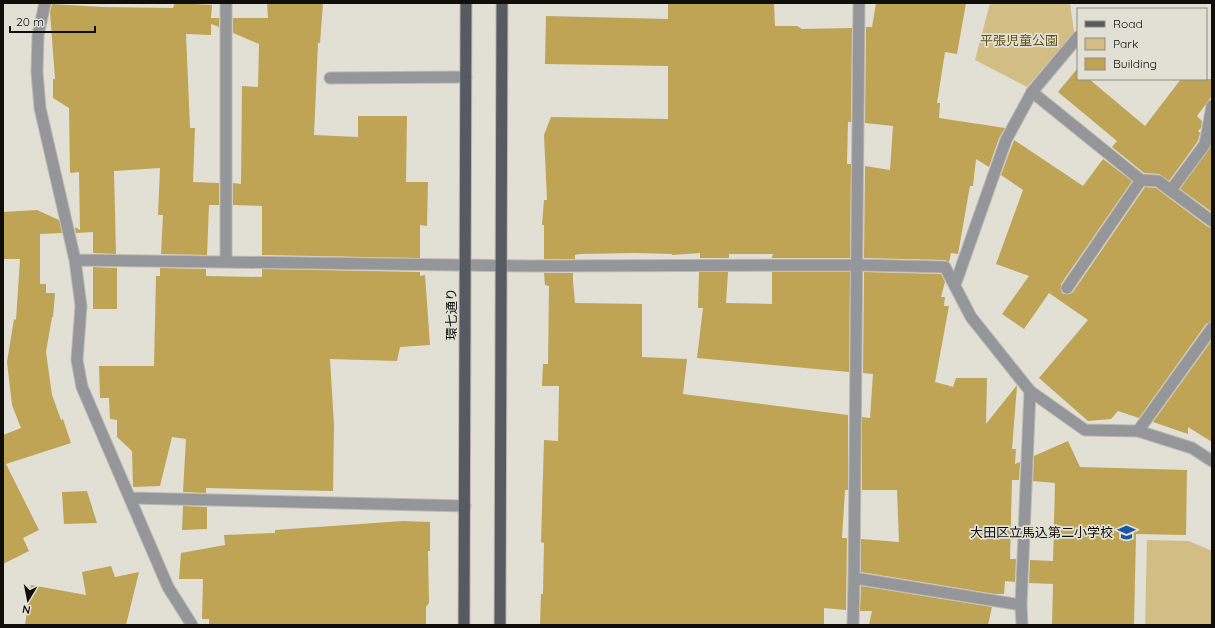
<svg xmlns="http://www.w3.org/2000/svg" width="1215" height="628" font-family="Quicksand,'Noto Sans JP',sans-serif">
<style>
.green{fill:#d2be85}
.building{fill:#bfa455}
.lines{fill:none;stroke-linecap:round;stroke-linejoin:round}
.service-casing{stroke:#bcb9b1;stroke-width:13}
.minor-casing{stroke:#bcb9b1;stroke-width:13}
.primary-casing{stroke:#bcb9b1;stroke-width:13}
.service{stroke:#94969a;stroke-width:11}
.minor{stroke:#94969a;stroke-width:11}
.primary{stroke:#575b61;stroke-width:11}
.labels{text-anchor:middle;stroke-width:3.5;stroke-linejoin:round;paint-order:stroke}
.park-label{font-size:13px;fill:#665317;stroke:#e2dfd5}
.street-label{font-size:13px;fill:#0f0e0b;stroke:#e2dfd5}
.poi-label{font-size:13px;fill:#0f0e0b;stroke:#e2dfd5;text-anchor:end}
</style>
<rect width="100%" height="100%" fill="#e2dfd5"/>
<path class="green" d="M 990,3 L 1070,3 L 1074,32 L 1027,87 L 975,60 Z
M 1147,540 L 1189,541 L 1212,551 L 1212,625 L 1145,625 Z"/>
<path class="building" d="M 175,3 L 212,5 L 211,18 L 219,18 L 219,27 L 211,24 L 211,35 L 186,34 L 190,128 L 195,128 L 193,182 L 219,183 L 219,205 L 209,205 L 207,255 L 161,254 L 163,215 L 158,215 L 160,168 L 114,171 L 116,254 L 93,253 L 93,232 L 76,233 L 75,227 L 80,230 L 79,172 L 70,173 L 69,108 L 53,98 L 53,79 L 55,79 L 50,12 L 52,4 L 103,7 L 173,8 Z
M 267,3 L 323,3 L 320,43 L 318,43 L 314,135 L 358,137 L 358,116 L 407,116 L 406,182 L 428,182 L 427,226 L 420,225 L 420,258 L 262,255 L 262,206 L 233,205 L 233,183 L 241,184 L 242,86 L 258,87 L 259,44 L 233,33 L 233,18 L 268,18 Z
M 668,3 L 774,3 L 775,26 L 797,26 L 802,29 L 852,28 L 851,122 L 848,122 L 847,164 L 851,164 L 850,258 L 772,258 L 773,254 L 729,254 L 729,258 L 700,258 L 700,253 L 672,255 L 672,254 L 635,253 L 580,254 L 575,255 L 575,259 L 544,259 L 544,225 L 542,225 L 544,200 L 547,200 L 544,135 L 551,117 L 668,119 L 668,66 L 545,64 L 546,16 L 668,19 Z
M 876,3 L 966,3 L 957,54 L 945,52 L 937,103 L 940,103 L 939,118 L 1005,128 L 999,138 L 989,167 L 976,159 L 973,186 L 970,186 L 958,254 L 951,253 L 949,262 L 945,260 L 864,258 L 865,166 L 890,170 L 893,126 L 865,123 L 866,27 L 872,27 Z
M 1077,69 L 1078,79 L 1089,79 L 1145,126 L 1181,79 L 1212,79 L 1212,96 L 1197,116 L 1202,121 L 1201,128 L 1198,131 L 1200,133 L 1198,141 L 1169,181 L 1159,174 L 1144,173 L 1112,147 L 1117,141 L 1058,92 Z
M 1014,140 L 1083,186 L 1103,159 L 1132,181 L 1061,284 L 1061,291 L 1063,294 L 1070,294 L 1073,292 L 1145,187 L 1156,188 L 1208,227 L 1212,228 L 1212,321 L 1206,324 L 1139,418 L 1118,411 L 1111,419 L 1088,421 L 1039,378 L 1088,320 L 1049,293 L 1024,329 L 1002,314 L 1029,276 L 996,264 L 1023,190 L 1001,175 Z
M 1212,145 L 1212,212 L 1180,189 Z
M 37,210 L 59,220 L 62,233 L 40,234 L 40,284 L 46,284 L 46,293 L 55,293 L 53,317 L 52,317 L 46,352 L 52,395 L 61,420 L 63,419 L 71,443 L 6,464 L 39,530 L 23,538 L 29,551 L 3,564 L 3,435 L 21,428 L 12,405 L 7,362 L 14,319 L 16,320 L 20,259 L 3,259 L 3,212 Z
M 93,267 L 117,268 L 117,309 L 93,309 Z
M 160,268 L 206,269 L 206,276 L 262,277 L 262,269 L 420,272 L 420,276 L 425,275 L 430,345 L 400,347 L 397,361 L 330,359 L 334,425 L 333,491 L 206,488 L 206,493 L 183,492 L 186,439 L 172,437 L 160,486 L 133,487 L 132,451 L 117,437 L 117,420 L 110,419 L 109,398 L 100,398 L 99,366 L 154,366 L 156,276 L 160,276 Z
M 699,272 L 728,272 L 726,303 L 772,304 L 772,272 L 850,272 L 849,372 L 697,358 L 703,308 L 698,308 Z
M 864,272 L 941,274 L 945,282 L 941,297 L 945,297 L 944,306 L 949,306 L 935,382 L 950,386 L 949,388 L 951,386 L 953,387 L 956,378 L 987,378 L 986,424 L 1017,385 L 1017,386 L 1012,449 L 1016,449 L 1015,464 L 1020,462 L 1019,480 L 1012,480 L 1010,559 L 1016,559 L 1015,582 L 1005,581 L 1004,594 L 995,594 L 861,572 L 861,539 L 899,542 L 897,490 L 862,490 L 862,417 L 870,418 L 873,374 L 863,373 Z
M 544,273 L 573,273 L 573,282 L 575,303 L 642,304 L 642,357 L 687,359 L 683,394 L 848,415 L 848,490 L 845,490 L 842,538 L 847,538 L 846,610 L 824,608 L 824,625 L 685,625 L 685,624 L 540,625 L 541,594 L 543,594 L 544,543 L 541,542 L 544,440 L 558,441 L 559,386 L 542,386 L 543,364 L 548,364 L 549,286 L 545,285 Z
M 1212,340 L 1212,442 L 1188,427 L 1188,434 L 1153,422 Z
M 1068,441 L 1080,467 L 1187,470 L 1186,535 L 1136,534 L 1134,625 L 1052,625 L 1053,584 L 1029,583 L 1030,560 L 1053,561 L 1055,483 L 1033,481 L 1034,456 Z
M 87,491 L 97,523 L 64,524 L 62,492 Z
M 183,506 L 207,507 L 207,529 L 182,530 Z
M 403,521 L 430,522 L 430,551 L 428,551 L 429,603 L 426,607 L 426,625 L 209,624 L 209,619 L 202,619 L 203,579 L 179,579 L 181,553 L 225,545 L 224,535 L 275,533 L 275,530 Z
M 111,566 L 115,577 L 139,572 L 126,625 L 25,625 L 31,585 L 86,595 L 82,572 Z
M 861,586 L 992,607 L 988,625 L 869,625 L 872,611 L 860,611 Z"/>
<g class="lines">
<defs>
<path id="service" d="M 1078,37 L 1032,92 L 1141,180 L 1158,181 L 1212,221
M 330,78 L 466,77
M 1171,190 L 1205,144 L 1212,106
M 1067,288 L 1141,180"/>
<path id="minor" d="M 45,3 L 38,35 L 37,72 L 40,108 L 75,260 L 81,306 L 77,360 L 82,387 L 168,587 L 192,625
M 226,3 L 226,262
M 75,260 L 529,266 L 857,265 L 945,267 L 971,317 L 1030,391 L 1085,430 L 1138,431 L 1192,448 L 1212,461
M 955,285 L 1006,140 L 1032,92
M 1138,431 L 1212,328
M 131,498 L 465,506
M 854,578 L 1021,605
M 853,625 L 854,578 L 859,3
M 1022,625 L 1021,605 L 1030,391"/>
<path id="primary" d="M 464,625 L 466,3
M 500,625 L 502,3"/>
</defs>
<use href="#service" class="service-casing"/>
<use href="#minor" class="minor-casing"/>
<use href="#primary" class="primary-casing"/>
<use href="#service" class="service"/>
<use href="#minor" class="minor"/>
<use href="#primary" class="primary"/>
</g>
<defs>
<symbol id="school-bare" viewBox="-9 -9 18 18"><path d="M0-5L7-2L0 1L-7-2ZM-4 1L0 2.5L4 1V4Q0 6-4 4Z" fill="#1c55a6" stroke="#e2dfd5" stroke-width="2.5" paint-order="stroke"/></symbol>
</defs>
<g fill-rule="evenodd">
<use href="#school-bare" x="1114" y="520" width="25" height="25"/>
</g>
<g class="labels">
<g class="park-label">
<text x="1019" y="45">平張児童公園</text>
</g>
<g class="street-label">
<text transform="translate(451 314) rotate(-90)" y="5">環七通り</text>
</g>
<g class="poi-label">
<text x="1113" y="537">大田区立馬込第二小学校</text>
</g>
</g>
<rect width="1215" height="628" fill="none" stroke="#0f0e0b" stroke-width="8"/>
<rect x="1077" y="8" width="130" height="72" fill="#e2dfd5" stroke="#8e8b84"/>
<rect x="1085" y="21" width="20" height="6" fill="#575b61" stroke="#8e8b84"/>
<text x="1113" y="28" font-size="12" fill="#0f0e0b">Road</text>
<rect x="1085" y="38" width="20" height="12" fill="#d2be85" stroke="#8e8b84"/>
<text x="1113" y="48" font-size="12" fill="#0f0e0b">Park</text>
<rect x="1085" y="58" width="20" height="12" fill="#bfa455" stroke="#8e8b84"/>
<text x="1113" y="68" font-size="12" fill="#0f0e0b">Building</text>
<g transform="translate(28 600) rotate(190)" stroke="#e2dfd5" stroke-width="3" paint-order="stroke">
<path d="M0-3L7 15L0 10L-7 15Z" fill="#0f0e0b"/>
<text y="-6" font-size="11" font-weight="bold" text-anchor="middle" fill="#0f0e0b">N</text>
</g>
<path d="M10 26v6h85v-6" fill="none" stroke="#0f0e0b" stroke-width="2"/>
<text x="16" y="26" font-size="12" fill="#0f0e0b" stroke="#e2dfd5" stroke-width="3" paint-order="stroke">20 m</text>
</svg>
